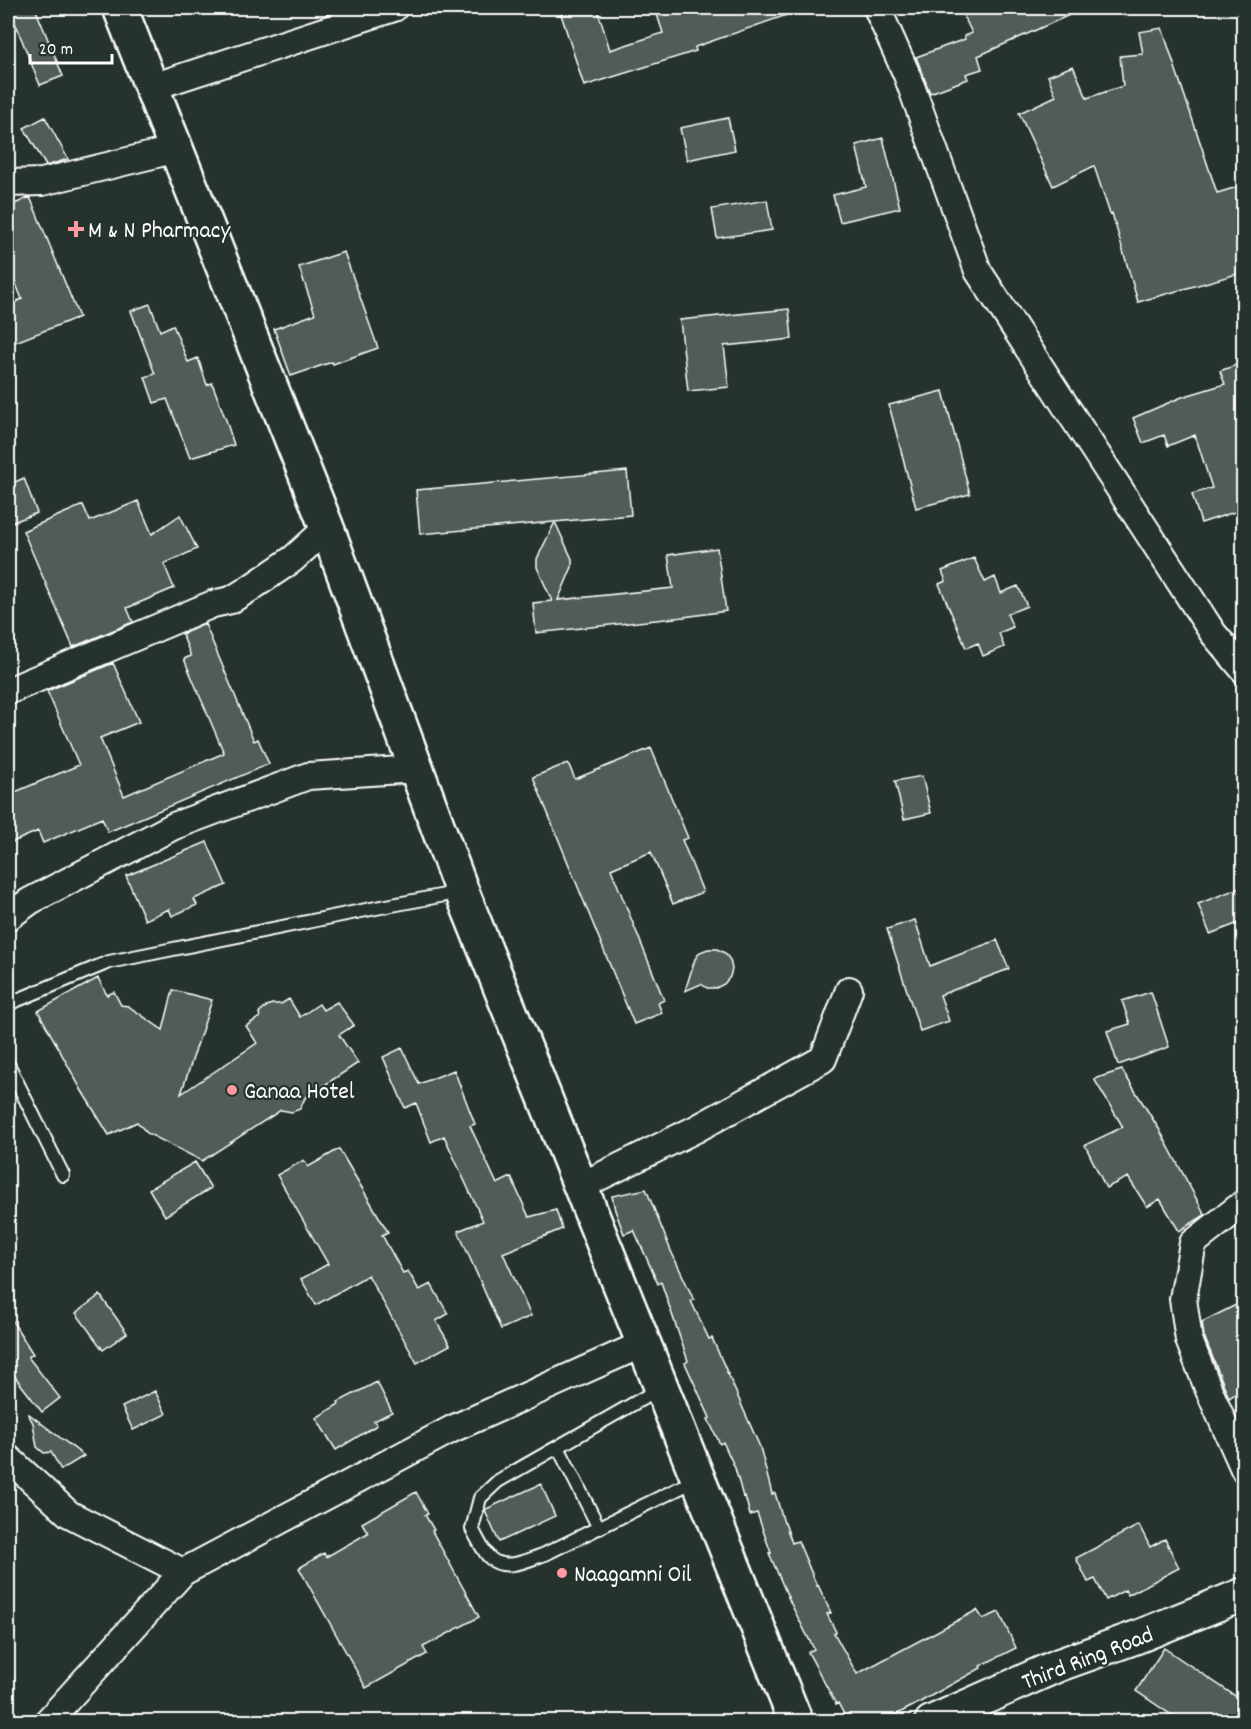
<svg xmlns="http://www.w3.org/2000/svg" width="1251" height="1729" font-family="Dekko,sans-serif">
<style>
.building{fill:#515c57;stroke:#fff;stroke-width:1.5}
.lines{fill:none;stroke-linecap:round;stroke-linejoin:round}
.service-casing{stroke:#fff;stroke-width:16}
.minor-casing{stroke:#fff;stroke-width:30}
.tertiary-casing{stroke:#fff;stroke-width:36}
.trunk-casing{stroke:#fff;stroke-width:38}
.service{stroke:#26332d;stroke-width:12}
.minor{stroke:#26332d;stroke-width:26}
.tertiary{stroke:#26332d;stroke-width:32}
.trunk{stroke:#26332d;stroke-width:33}
.poi-dot{fill:#ff9aa2;stroke:#26332d;stroke-width:2}
.labels{text-anchor:middle;stroke-width:4.5;stroke-linejoin:round;paint-order:stroke}
.poi-label{font-size:24px;fill:#fff;stroke:#26332d;text-anchor:start}
.street-label{font-size:24px;fill:#fff;stroke:#26332d}
</style>
<rect width="100%" height="100%" fill="#26332d"/>
<filter id="ink" filterUnits="userSpaceOnUse"><feTurbulence type="fractalNoise" baseFrequency=".0167" numOctaves="2"/><feDisplacementMap in="SourceGraphic" scale="12" xChannelSelector="R" yChannelSelector="G"/><feConvolveMatrix kernelMatrix="1 2 1 2 8 2 1 2 1" color-interpolation-filters="sRGB"/></filter>
<g filter="url(#ink)">
<path class="building" d="M 9,8 L 35,8 L 63,76 L 40,85 Z
M 559,8 L 597,8 L 610,50 L 663,33 L 655,8 L 798,8 L 798,11 L 695,47 L 696,51 L 584,86 Z
M 960,8 L 1085,8 L 978,56 L 982,69 L 966,74 L 968,79 L 930,93 L 916,57 L 965,39 L 964,36 L 972,33 Z
M 1162,28 L 1217,193 L 1244,185 L 1244,272 L 1138,302 L 1112,213 L 1110,214 L 1094,166 L 1053,186 L 1019,113 L 1056,96 L 1048,76 L 1073,66 L 1087,98 L 1123,86 L 1120,56 L 1143,54 L 1139,32 Z
M 45,117 L 68,159 L 46,166 L 24,128 Z
M 728,118 L 735,150 L 687,160 L 680,128 Z
M 883,138 L 900,208 L 840,222 L 833,195 L 866,187 L 856,145 Z
M 30,197 L 79,317 L 8,345 L 8,305 L 22,299 L 8,264 L 8,207 Z
M 767,200 L 772,230 L 717,238 L 712,209 Z
M 344,252 L 378,348 L 333,364 L 332,362 L 291,376 L 274,329 L 315,314 L 299,267 Z
M 150,304 L 160,331 L 173,325 L 188,362 L 198,358 L 207,385 L 212,383 L 226,420 L 234,445 L 190,458 L 167,399 L 154,403 L 145,377 L 155,374 L 131,311 Z
M 789,309 L 792,339 L 724,346 L 729,387 L 688,391 L 680,320 Z
M 1244,362 L 1244,509 L 1201,523 L 1192,494 L 1212,488 L 1195,435 L 1168,446 L 1164,435 L 1143,443 L 1133,418 L 1182,397 L 1225,384 L 1220,371 Z
M 943,391 L 970,494 L 916,508 L 889,405 Z
M 627,471 L 631,515 L 420,534 L 416,490 Z
M 24,478 L 37,513 L 13,522 L 8,507 L 8,485 Z
M 138,501 L 152,534 L 180,515 L 197,549 L 164,564 L 174,588 L 127,608 L 133,622 L 73,647 L 23,531 L 83,505 L 90,521 Z
M 555,522 L 572,559 L 572,567 L 558,600 L 673,588 L 668,555 L 717,548 L 726,611 L 684,617 L 536,633 L 533,603 L 552,601 L 537,567 L 537,559 Z
M 974,558 L 985,582 L 995,577 L 1001,593 L 1018,586 L 1027,606 L 1007,614 L 1013,627 L 999,633 L 1004,647 L 983,656 L 978,643 L 966,648 L 939,584 L 946,581 L 942,571 Z
M 205,624 L 254,741 L 258,739 L 269,764 L 108,832 L 102,818 L 43,843 L 38,831 L 8,844 L 8,795 L 79,765 L 47,691 L 113,663 L 139,722 L 100,738 L 124,796 L 224,753 L 184,659 L 191,656 L 182,634 Z
M 651,748 L 688,838 L 682,840 L 703,892 L 673,904 L 651,852 L 611,869 L 664,1000 L 658,1003 L 662,1013 L 634,1024 L 533,777 L 568,763 L 575,779 Z
M 922,776 L 931,813 L 904,819 L 895,781 Z
M 207,842 L 226,885 L 194,899 L 197,905 L 172,916 L 169,909 L 145,920 L 126,876 Z
M 1244,886 L 1244,921 L 1210,934 L 1198,904 Z
M 915,920 L 930,966 L 997,940 L 1009,969 L 940,995 L 949,1021 L 920,1031 L 887,929 Z
M 708,949 L 717,949 L 725,953 L 730,960 L 732,969 L 730,977 L 724,984 L 716,988 L 707,988 L 701,984 L 685,991 L 695,959 L 700,952 Z
M 98,978 L 107,995 L 114,992 L 121,1005 L 128,1006 L 163,1030 L 173,990 L 212,1000 L 181,1094 L 257,1043 L 246,1026 L 260,1017 L 259,1013 L 267,1006 L 272,1004 L 281,1004 L 289,999 L 300,1017 L 319,1004 L 323,1010 L 337,1002 L 354,1025 L 339,1035 L 358,1063 L 305,1098 L 300,1109 L 292,1112 L 281,1110 L 202,1161 L 147,1133 L 137,1122 L 109,1135 L 82,1091 L 38,1011 Z
M 1151,992 L 1169,1047 L 1118,1065 L 1107,1031 L 1130,1024 L 1122,1001 Z
M 402,1048 L 419,1084 L 454,1070 L 475,1124 L 470,1126 L 497,1184 L 511,1177 L 529,1217 L 556,1210 L 562,1229 L 503,1253 L 531,1316 L 501,1329 L 458,1231 L 483,1221 L 444,1136 L 431,1142 L 416,1103 L 405,1108 L 383,1057 Z
M 1122,1070 L 1159,1129 L 1205,1215 L 1179,1231 L 1160,1199 L 1147,1207 L 1128,1177 L 1106,1188 L 1085,1145 L 1123,1127 L 1094,1079 Z
M 339,1149 L 388,1232 L 382,1235 L 403,1273 L 408,1271 L 419,1290 L 431,1284 L 448,1314 L 436,1321 L 450,1345 L 417,1363 L 368,1275 L 316,1305 L 301,1279 L 328,1264 L 277,1175 L 304,1160 L 308,1167 Z
M 195,1162 L 211,1188 L 165,1216 L 149,1189 Z
M 646,1189 L 671,1251 L 694,1300 L 691,1301 L 709,1339 L 712,1338 L 760,1447 L 772,1494 L 775,1493 L 784,1523 L 785,1523 L 792,1543 L 798,1541 L 817,1586 L 818,1585 L 831,1613 L 827,1614 L 836,1632 L 834,1633 L 857,1674 L 977,1610 L 983,1619 L 999,1612 L 1016,1648 L 980,1666 L 981,1668 L 913,1706 L 881,1722 L 848,1722 L 838,1703 L 836,1704 L 808,1652 L 814,1649 L 791,1604 L 769,1553 L 771,1553 L 757,1513 L 750,1515 L 745,1496 L 743,1497 L 735,1468 L 723,1442 L 720,1444 L 708,1419 L 710,1418 L 685,1363 L 688,1361 L 661,1282 L 658,1284 L 634,1230 L 624,1234 L 615,1210 L 612,1196 Z
M 100,1295 L 127,1333 L 103,1350 L 76,1313 Z
M 1244,1301 L 1244,1388 L 1229,1398 L 1204,1336 L 1202,1322 Z
M 8,1314 L 33,1354 L 28,1357 L 60,1398 L 42,1412 L 9,1369 L 8,1370 Z
M 377,1382 L 392,1412 L 374,1421 L 377,1425 L 336,1450 L 316,1418 L 339,1404 L 338,1402 Z
M 155,1391 L 166,1414 L 133,1430 L 122,1407 Z
M 28,1414 L 29,1414 L 84,1456 L 61,1470 L 51,1452 L 44,1453 L 37,1447 L 33,1423 Z
M 541,1484 L 555,1516 L 499,1542 L 485,1511 L 486,1509 Z
M 416,1492 L 428,1514 L 425,1515 L 434,1530 L 432,1531 L 479,1617 L 423,1647 L 427,1654 L 366,1688 L 299,1568 L 324,1553 L 326,1557 L 368,1533 L 362,1523 Z
M 1139,1525 L 1150,1547 L 1165,1539 L 1179,1568 L 1128,1595 L 1125,1590 L 1106,1600 L 1095,1579 L 1088,1582 L 1076,1558 Z
M 1164,1648 L 1244,1702 L 1244,1722 L 1182,1722 L 1136,1691 Z"/>
<g class="lines">
<defs>
<path id="service" d="M 8,1004 L 109,962 L 376,908 L 461,892
M 8,1064 L 63,1175
M 661,1388 L 498,1481 L 480,1498 L 472,1529 C 477,1537 483,1552 490,1558 C 505,1572 528,1560 545,1554 L 698,1479
M 558,1447 L 599,1528"/>
<path id="minor" d="M 877,8 L 907,75 L 978,271 L 1213,633 L 1244,670
M 152,87 L 394,8
M 8,183 L 42,182 L 177,149
M 8,691 L 213,604 L 231,600 L 249,589 L 293,559 L 327,528
M 8,917 L 30,901 L 174,826 L 308,776 L 417,769
M 581,1186 L 696,1129 L 823,1059 L 849,990
M 1244,1203 L 1193,1243 L 1183,1299 L 1189,1340 L 1208,1388 L 1244,1469
M 8,1458 L 69,1514 L 183,1572
M 47,1722 L 183,1572 L 452,1429 L 645,1343"/>
<path id="tertiary" d="M 931,1722 L 1059,1665 L 1137,1637 L 1244,1594"/>
<path id="trunk" d="M 120,8 L 327,528 L 462,892 L 796,1722"/>
</defs>
<use href="#service" class="service-casing"/>
<use href="#minor" class="minor-casing"/>
<use href="#tertiary" class="tertiary-casing"/>
<use href="#trunk" class="trunk-casing"/>
<use href="#service" class="service"/>
<use href="#minor" class="minor"/>
<use href="#tertiary" class="tertiary"/>
<use href="#trunk" class="trunk"/>
</g>
</g>
<g class="poi-dot">
<path d="M73 220h6v6h6v6h-6v6h-6v-6h-6v-6h6z"/>
<circle cx="232" cy="1090" r="6"/>
<circle cx="562" cy="1573" r="6"/>
</g>
<g class="labels">
<g class="poi-label">
<text x="88" y="237">M &amp; N Pharmacy</text>
<text x="244" y="1098">Ganaa Hotel</text>
<text x="574" y="1581">Naagamni Oil</text>
</g>
<g class="street-label">
<text transform="translate(1087 1657) rotate(-21)" y="8">Third Ring Road</text>
</g>
</g>
<rect width="1251" height="1729" fill="none" stroke="#26332d" stroke-width="30"/>
<rect x="15" y="15" width="1221" height="1699" fill="none" stroke="#fff" stroke-width="2" filter="url(#ink)"/>
<path d="M30 54v9h82v-9" fill="none" stroke="#ffffff" stroke-width="3"/>
<text x="39" y="54" font-size="18" fill="#ffffff" stroke="#26332d" stroke-width="4.5" paint-order="stroke">20 m</text>
</svg>
